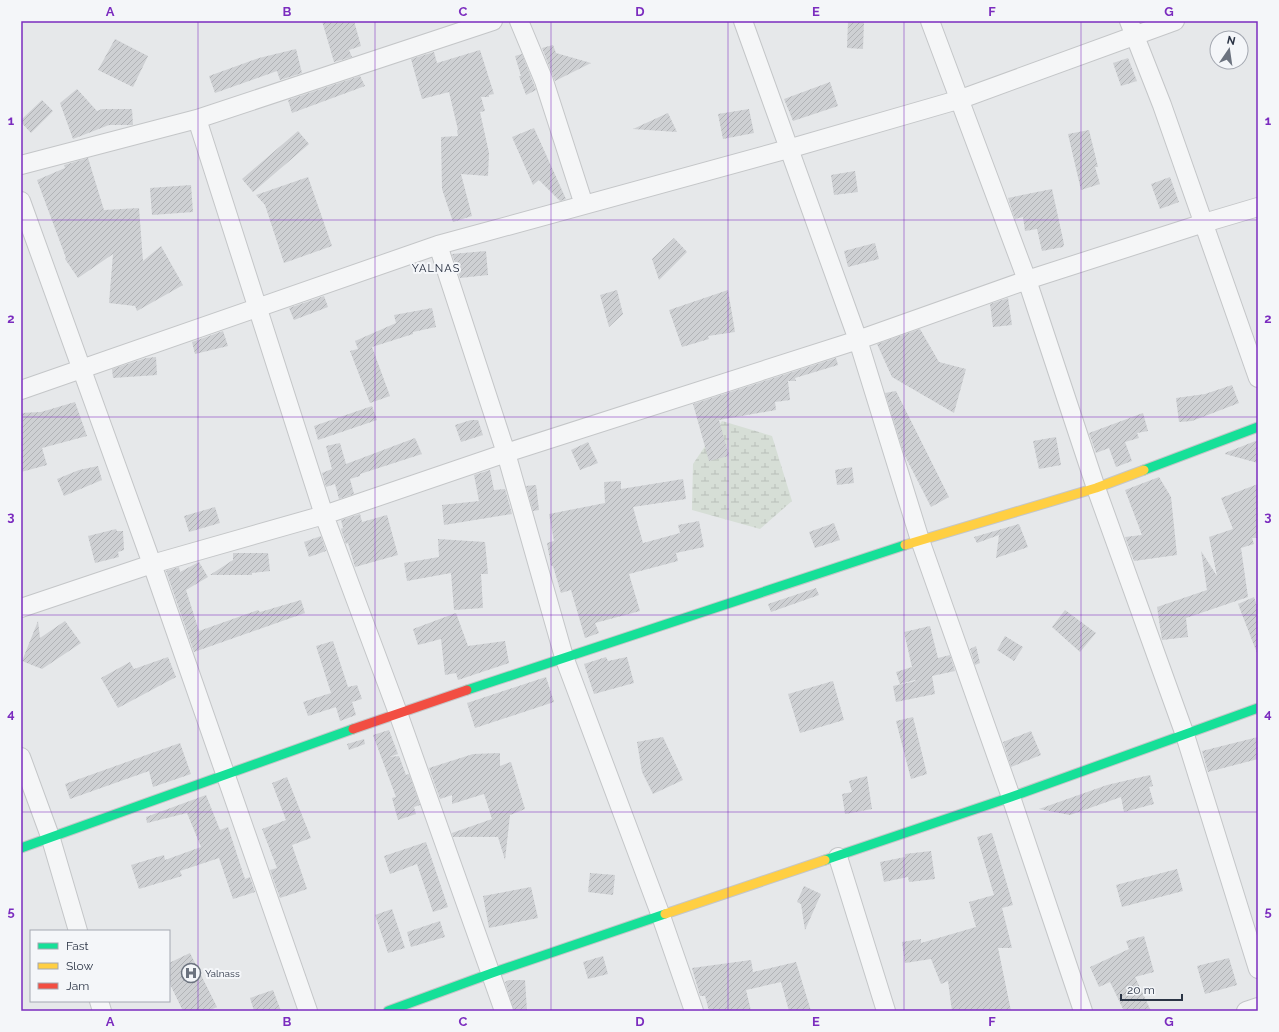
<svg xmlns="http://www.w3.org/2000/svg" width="1279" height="1032" font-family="Raleway,sans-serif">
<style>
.wetland{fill:url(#wetland-marsh)}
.building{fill:url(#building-hatch)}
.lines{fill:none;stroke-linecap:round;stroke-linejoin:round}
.street-casing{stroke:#c4c6c8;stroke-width:20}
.fast-casing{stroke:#c4c6c8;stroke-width:11}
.slow-casing{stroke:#c4c6c8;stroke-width:11}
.jam-casing{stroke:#c4c6c8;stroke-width:11}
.street{stroke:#f5f6f7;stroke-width:18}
.fast{stroke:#16e098;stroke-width:9}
.slow{stroke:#ffcf43;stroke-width:9}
.jam{stroke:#f24e42;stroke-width:9}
.grid{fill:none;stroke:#7b2cbf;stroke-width:1;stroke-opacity:0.55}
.labels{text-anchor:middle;stroke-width:4;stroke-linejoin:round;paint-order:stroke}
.poi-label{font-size:10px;fill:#2b3445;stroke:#f4f6f9;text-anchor:start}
.neighbourhood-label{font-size:11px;letter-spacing:1px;fill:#1d2536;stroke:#f4f6f9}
.neatline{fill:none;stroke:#7b2cbf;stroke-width:1.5}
.grid-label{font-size:13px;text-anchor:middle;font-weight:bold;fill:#7b2cbf}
</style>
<defs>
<pattern id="wetland-marsh" width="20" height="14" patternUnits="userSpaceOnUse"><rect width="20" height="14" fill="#d6ded6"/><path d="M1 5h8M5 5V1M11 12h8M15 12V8" fill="none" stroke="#b8bfb9"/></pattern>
<pattern id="building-hatch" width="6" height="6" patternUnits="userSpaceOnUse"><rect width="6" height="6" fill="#ced0d3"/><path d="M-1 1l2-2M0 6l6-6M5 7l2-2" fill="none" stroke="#b1b3b6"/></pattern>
</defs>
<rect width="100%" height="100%" fill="#e6e8ea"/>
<path class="wetland" d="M 722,421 L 772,436 L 792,501 L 760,529 L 692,510 L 693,464 Z"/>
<path class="building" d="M 322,21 L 354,21 L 361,46 L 349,50 L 352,57 L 334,62 Z
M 848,21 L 864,21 L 863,49 L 847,48 Z
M 115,39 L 148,56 L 133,87 L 98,70 Z
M 553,45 L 556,53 L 591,63 L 555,81 L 542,48 Z
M 296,49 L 302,73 L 280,80 L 277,71 L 215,93 L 209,76 L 259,58 Z
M 480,50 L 494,94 L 489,95 L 489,97 L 481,97 L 485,111 L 480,112 L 489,153 L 488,176 L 461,174 L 472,216 L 453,222 L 442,189 L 441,137 L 458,136 L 457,131 L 458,130 L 449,92 L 422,99 L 411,59 L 434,52 L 437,63 Z
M 522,54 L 536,90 L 526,95 L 519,76 L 521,76 L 515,56 Z
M 1128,58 L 1137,81 L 1121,86 L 1113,63 Z
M 360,76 L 365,86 L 292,113 L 288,100 Z
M 830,82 L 838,106 L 793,121 L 784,99 Z
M 77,89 L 97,111 L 102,109 L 132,109 L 133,125 L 109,125 L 73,139 L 60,103 Z
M 42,100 L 53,111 L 31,133 L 21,122 L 21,120 Z
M 749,109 L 754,133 L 723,139 L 718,114 Z
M 668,113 L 677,132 L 633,129 Z
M 534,128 L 566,199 L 560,201 L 539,180 L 533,185 L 512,137 Z
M 1089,130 L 1098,167 L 1095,167 L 1100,184 L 1081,190 L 1068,134 Z
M 298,131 L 309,144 L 253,192 L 242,179 Z
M 88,158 L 104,210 L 139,208 L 143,261 L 161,246 L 183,285 L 137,311 L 135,306 L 109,303 L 113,254 L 78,278 L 65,259 L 66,258 L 37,180 L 65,168 L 64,165 Z
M 855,171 L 858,192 L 834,195 L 831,175 Z
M 308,177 L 332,246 L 284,263 L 265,205 L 256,195 Z
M 1170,177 L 1179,202 L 1160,209 L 1151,184 Z
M 191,185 L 193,212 L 152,215 L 150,188 Z
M 1052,189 L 1064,244 L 1063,247 L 1042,251 L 1037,229 L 1025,231 L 1023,217 L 1015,219 L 1008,198 Z
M 674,238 L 687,252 L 659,280 L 652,259 Z
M 875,243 L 879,259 L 848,267 L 844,251 Z
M 486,251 L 488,275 L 460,278 L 452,254 Z
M 617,290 L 623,314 L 609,327 L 600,295 Z
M 728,290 L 735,332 L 708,336 L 709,339 L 682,347 L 669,310 Z
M 324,296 L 328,307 L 294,320 L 289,308 Z
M 1008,298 L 1012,325 L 993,327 L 990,304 Z
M 432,308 L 436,327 L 413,332 L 413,334 L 372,347 L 390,396 L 370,403 L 350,351 L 358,349 L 355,341 L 396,323 L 394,315 Z
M 920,329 L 939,362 L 966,369 L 954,413 L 892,377 L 877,344 Z
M 223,331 L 228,346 L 195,354 L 192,342 Z
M 156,357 L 157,375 L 113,378 L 112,369 L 146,358 Z
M 836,358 L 838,365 L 795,378 L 796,381 L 788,381 L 790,400 L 775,402 L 776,410 L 719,420 L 729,456 L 709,461 L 693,404 Z
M 1232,385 L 1239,403 L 1192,421 L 1179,422 L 1176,398 L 1205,394 Z
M 896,391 L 949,497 L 931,507 L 904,454 L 885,393 Z
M 75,402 L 87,436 L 42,448 L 47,465 L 21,472 L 21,413 L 41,412 Z
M 372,406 L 377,420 L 318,440 L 314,426 Z
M 1143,413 L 1148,431 L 1137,433 L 1139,438 L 1125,442 L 1132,461 L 1116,467 L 1109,448 L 1096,453 L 1089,433 Z
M 471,420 L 478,420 L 483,435 L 461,442 L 455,425 Z
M 1056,437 L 1061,465 L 1039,469 L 1033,441 Z
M 415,438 L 422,454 L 360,474 L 360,476 L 350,479 L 354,494 L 339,499 L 335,484 L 326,487 L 322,473 L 332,469 L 326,446 L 340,443 L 346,464 Z
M 1258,440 L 1258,463 L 1225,454 L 1225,453 Z
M 588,442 L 598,463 L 580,470 L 571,450 Z
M 98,466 L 102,480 L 64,496 L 57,479 L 79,470 Z
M 852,467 L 854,483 L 837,485 L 835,470 Z
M 490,470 L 494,490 L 505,489 L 512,514 L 444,525 L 442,505 L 479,501 L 474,475 Z
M 1159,477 L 1171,497 L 1177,555 L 1134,561 L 1125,537 L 1142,535 L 1125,490 Z
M 683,479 L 686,499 L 633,507 L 643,543 L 680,533 L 678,525 L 699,521 L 704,547 L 676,553 L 678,561 L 629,574 L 640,611 L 595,623 L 599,633 L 585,638 L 571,590 L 561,593 L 553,566 L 551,566 L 547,543 L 554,541 L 549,514 L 605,503 L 604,482 L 621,481 L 621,489 Z
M 1258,484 L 1258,538 L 1252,538 L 1254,544 L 1241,548 L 1248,597 L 1186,618 L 1188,637 L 1162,640 L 1157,607 L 1207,590 L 1201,551 L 1217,576 L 1209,537 L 1233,529 L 1221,498 Z
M 536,485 L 539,510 L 533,511 L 526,486 Z
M 215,507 L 220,523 L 189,532 L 184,516 Z
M 360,514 L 362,522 L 387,515 L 398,555 L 355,567 L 348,543 L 346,544 L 341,529 L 343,528 L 341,520 Z
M 834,523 L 840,540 L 815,548 L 809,532 Z
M 1019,524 L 1028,547 L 996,558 L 999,535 L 977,543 L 974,537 Z
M 116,529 L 117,531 L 123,531 L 124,550 L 118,552 L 119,557 L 95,563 L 88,536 Z
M 321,536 L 326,551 L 309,557 L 304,542 Z
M 438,539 L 485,542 L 488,574 L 481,574 L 483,608 L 454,610 L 451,573 L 407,581 L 404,563 L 439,557 Z
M 233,553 L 268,553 L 270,571 L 252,573 L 252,575 L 210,575 L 233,560 Z
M 199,562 L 208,577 L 186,590 L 199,631 L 258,610 L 260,612 L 301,600 L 305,613 L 194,652 L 166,571 L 179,567 L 180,572 Z
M 816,588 L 819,595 L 771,612 L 768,604 Z
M 1254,597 L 1258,609 L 1257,653 L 1238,604 Z
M 1065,610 L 1096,633 L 1080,652 L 1052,627 Z
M 456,613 L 468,646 L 505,641 L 509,663 L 458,680 L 456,673 L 445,675 L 441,639 L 418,645 L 413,629 Z
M 38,621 L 40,638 L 65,621 L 81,643 L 42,669 L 22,661 Z
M 930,626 L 938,658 L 950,655 L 955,671 L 932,676 L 935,694 L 896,702 L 893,686 L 916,681 L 915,680 L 900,684 L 896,672 L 912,667 L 904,632 Z
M 1005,636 L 1023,647 L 1014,661 L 997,650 Z
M 333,641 L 348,687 L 357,685 L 362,699 L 352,702 L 356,715 L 340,721 L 336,707 L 308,716 L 303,702 L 331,693 L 316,646 Z
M 976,646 L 980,663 L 975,665 L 970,649 Z
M 168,657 L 176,677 L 118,708 L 101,678 L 130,662 L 134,669 Z
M 606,657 L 608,661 L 627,657 L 634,683 L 594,694 L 584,664 Z
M 546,677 L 554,702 L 475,728 L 467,703 Z
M 833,681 L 844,720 L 800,733 L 788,694 Z
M 913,717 L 927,774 L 911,779 L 896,721 Z
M 389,730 L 398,754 L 389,757 L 399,756 L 406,775 L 409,774 L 420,805 L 414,807 L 416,814 L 398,820 L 392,798 L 396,797 L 373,735 Z
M 1031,731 L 1041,755 L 1011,767 L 1003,742 Z
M 663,737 L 683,780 L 653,794 L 642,772 L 637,742 Z
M 1258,737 L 1258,759 L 1208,772 L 1202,751 Z
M 364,739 L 365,744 L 349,750 L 347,744 Z
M 180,743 L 191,774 L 153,787 L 149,771 L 70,799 L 65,784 Z
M 500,753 L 500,766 L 511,762 L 525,809 L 510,815 L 505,860 L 498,837 L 453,837 L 452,833 L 492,819 L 484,794 L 452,804 L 452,795 L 440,799 L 429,768 L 473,754 Z
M 1150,775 L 1153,786 L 1149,787 L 1154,804 L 1124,812 L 1121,797 L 1070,815 L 1039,809 L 1107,785 Z
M 867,776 L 872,809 L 845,814 L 842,794 L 852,792 L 849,781 Z
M 287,777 L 311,838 L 292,845 L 307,889 L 280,898 L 270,870 L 277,868 L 262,829 L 286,820 L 272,783 Z
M 206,795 L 220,830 L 228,827 L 245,879 L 250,877 L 255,892 L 233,899 L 219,858 L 180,871 L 182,876 L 139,889 L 131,865 L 164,855 L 165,860 L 201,847 L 187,813 L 147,823 L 146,817 Z
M 992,833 L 1013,905 L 1002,908 L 1012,948 L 998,948 L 1011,1011 L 952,1011 L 948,981 L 941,984 L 931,959 L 905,963 L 902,942 L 921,939 L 921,943 L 976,927 L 969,902 L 994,895 L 977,837 Z
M 426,842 L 448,907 L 433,912 L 417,864 L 390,874 L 384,856 Z
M 931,851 L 935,879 L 909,882 L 908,877 L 884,882 L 880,862 L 905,857 L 905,854 Z
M 1177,869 L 1183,891 L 1122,907 L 1116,885 Z
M 590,873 L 615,875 L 613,895 L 588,892 Z
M 804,886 L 821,894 L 805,930 L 801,904 L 797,902 Z
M 531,887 L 538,918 L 489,928 L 483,896 Z
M 392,909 L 405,948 L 388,953 L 375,915 Z
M 440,921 L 445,937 L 411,947 L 407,932 Z
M 1144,936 L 1154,972 L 1135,977 L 1151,1011 L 1124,1011 L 1110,982 L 1099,987 L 1090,967 L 1129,949 L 1126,941 Z
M 190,953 L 217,1007 L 208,1011 L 183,1011 L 169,982 L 169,963 Z
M 603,956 L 608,974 L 588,979 L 583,962 Z
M 1229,958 L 1237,985 L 1205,994 L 1197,966 Z
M 751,960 L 753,972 L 796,962 L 811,1011 L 789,1011 L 781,982 L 746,990 L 751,1011 L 709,1011 L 705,996 L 700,996 L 692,968 Z
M 509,980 L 525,980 L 527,1011 L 514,1011 L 505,982 Z
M 273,990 L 281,1011 L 254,1011 L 250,998 Z"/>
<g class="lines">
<defs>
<path id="street" d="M 519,21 L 544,81 L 584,205
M 743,21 L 858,340 L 920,540 L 1011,797 L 1083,1011
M 930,21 L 1027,280 L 1096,488 L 1185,735 L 1258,969
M 1129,21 L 1162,105 L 1258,378
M 197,119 L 324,515 L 398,713 L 504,1011
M 21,165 L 197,119 L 493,21
M 21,201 L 152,564 L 308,1011
M 438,245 L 506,453 L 564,657 L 661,916 L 694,1011
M 21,390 L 438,245 L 788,149 L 961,99 L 1175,21
M 21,608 L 152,564 L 324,515 L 506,453 L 858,340 L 1027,280 L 1204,223 L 1258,207
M 21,757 L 51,839 L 78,931
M 838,857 L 886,1011
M 99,1001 L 102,1011
M 1246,1011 L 1258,1007"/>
<path id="fast" d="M 1144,470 L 1258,427
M 467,690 L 905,545
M 21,848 L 353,729
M 825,860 L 1011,797 L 1258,708
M 388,1011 L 492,973 L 665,914"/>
<path id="slow" d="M 905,545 L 1096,488 L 1144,470
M 665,914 L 825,860"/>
<path id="jam" d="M 353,729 L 467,690"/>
</defs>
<use href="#street" class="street-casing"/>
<use href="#fast" class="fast-casing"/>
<use href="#slow" class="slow-casing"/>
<use href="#jam" class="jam-casing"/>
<use href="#street" class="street"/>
<use href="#fast" class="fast"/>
<use href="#slow" class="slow"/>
<use href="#jam" class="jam"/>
</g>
<path class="grid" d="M 198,21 L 198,1011M 375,21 L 375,1011M 551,21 L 551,1011M 728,21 L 728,1011M 904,21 L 904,1011M 1081,21 L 1081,1011M 21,220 L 1258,220M 21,417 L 1258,417M 21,615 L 1258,615M 21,812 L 1258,812"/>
<defs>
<symbol id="hospital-ring" viewBox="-11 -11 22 22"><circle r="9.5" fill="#f4f6f9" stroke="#6c737f" stroke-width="1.5"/><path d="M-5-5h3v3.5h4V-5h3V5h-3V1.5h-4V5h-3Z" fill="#6c737f"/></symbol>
</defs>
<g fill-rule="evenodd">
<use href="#hospital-ring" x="180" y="962" width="22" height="22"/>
</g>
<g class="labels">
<g class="poi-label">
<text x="205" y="977">Yalnass</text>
</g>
<g class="neighbourhood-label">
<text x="436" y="272">YALNAS</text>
</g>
</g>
<rect width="1279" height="1032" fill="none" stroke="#f4f6f9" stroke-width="44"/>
<rect x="30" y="930" width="140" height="72" fill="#f4f6f9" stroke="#a4a8b1"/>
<rect x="38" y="943" width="20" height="6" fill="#16e098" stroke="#a4a8b1"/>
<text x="66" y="950" font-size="12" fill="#2b3445">Fast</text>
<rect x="38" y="963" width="20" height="6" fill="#ffcf43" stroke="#a4a8b1"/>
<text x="66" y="970" font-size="12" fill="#2b3445">Slow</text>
<rect x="38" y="983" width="20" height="6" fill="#f24e42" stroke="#a4a8b1"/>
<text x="66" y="990" font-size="12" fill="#2b3445">Jam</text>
<g transform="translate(1229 50) rotate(13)"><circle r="19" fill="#f4f6f9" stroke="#a4a8b1"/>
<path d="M0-3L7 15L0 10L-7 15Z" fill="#6c737f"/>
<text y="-6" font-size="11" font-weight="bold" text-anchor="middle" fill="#2b3445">N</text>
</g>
<path d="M1121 994v6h61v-6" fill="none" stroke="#2b3445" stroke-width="2"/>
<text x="1127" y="994" font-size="12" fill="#2b3445" stroke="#f4f6f9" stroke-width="3" paint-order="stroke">20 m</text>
<rect x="22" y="22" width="1235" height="988" class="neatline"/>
<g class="grid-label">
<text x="110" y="16">A</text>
<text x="287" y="16">B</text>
<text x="463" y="16">C</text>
<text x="640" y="16">D</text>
<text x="816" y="16">E</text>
<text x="992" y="16">F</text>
<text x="1169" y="16">G</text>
<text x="11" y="125">1</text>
<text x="1268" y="125">1</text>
<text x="11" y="323">2</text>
<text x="1268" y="323">2</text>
<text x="11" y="521">3</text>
<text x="1268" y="521">3</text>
<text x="11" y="718">4</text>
<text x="1268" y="718">4</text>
<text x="11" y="916">5</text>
<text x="1268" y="916">5</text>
<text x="110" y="1026">A</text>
<text x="287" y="1026">B</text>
<text x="463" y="1026">C</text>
<text x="640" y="1026">D</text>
<text x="816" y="1026">E</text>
<text x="992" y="1026">F</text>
<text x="1169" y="1026">G</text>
</g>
</svg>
